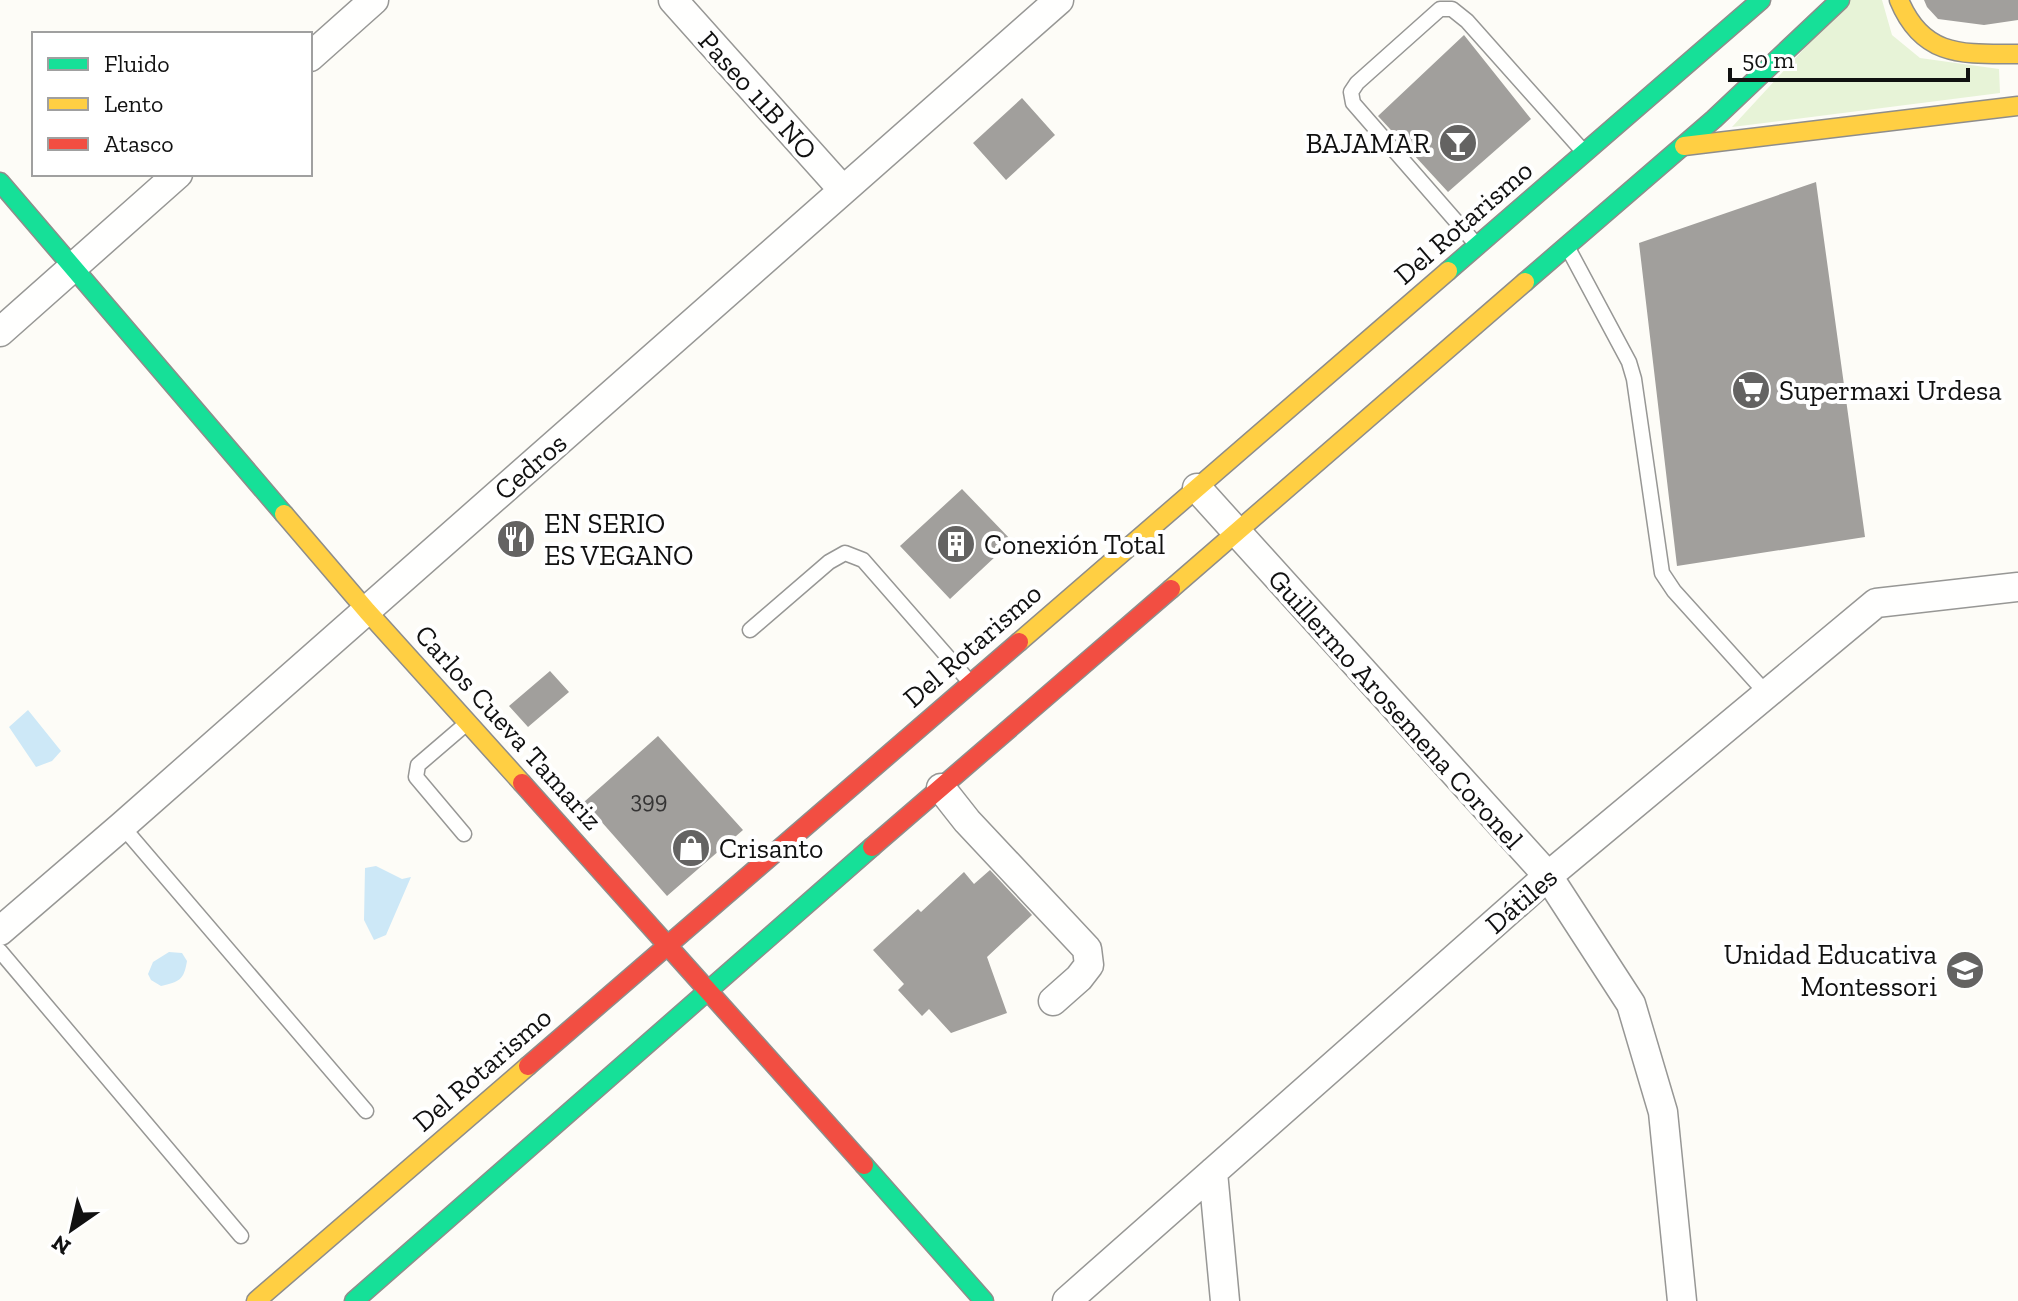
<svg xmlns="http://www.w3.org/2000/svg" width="2018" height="1301" font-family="'Zilla Slab',serif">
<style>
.green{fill:#e7f3d7}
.water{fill:#cde8f7}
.building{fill:#a19f9c}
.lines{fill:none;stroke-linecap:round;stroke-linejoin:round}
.lane-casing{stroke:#979795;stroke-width:17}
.street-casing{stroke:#979795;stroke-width:31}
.fast-casing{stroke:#8e8d8b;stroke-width:21}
.slow-casing{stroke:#8e8d8b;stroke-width:21}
.jam-casing{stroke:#8e8d8b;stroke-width:21}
.lane{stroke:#fffffe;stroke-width:14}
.street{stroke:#fffffe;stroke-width:28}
.fast{stroke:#16e098;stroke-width:18}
.slow{stroke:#ffcf43;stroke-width:18}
.jam{stroke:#f24e42;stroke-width:18}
.labels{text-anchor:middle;stroke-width:8;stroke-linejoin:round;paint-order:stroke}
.number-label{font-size:24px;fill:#353434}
.street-label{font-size:28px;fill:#111;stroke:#fff}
.poi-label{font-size:28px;fill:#111;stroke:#fff;text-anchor:start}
</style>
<rect width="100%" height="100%" fill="#fdfcf7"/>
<path class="green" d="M 1849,0 L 1882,0 L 1892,35 L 1920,58 L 1999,69 L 2000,93 L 1732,127 Z"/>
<path class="water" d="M 28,710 L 61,751 L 52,761 L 36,767 L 9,727 Z
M 376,866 L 402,879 L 411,877 L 386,935 L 374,940 L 364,920 L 365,868 Z
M 169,952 L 182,953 L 187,961 C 184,980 179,982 161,986 L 151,980 L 148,974 L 153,962 Z"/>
<path class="building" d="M 1924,0 L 2018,0 L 2018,20 L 1984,25 L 1938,19 L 1927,7 Z
M 1464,35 L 1531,119 L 1448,192 L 1378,116 Z
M 1022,98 L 1055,135 L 1006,180 L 973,143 Z
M 1816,182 L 1865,537 L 1677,566 L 1639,243 Z
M 962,489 L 1012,541 L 950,599 L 900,546 Z
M 550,671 L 569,692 L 528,727 L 509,706 Z
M 658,736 L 743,830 L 667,896 L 584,802 Z
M 990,870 L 1032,915 L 987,957 L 1007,1013 L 951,1033 L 929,1009 L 922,1016 L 898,990 L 904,984 L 873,950 L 918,909 L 921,912 L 964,872 L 974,884 Z"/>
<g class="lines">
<defs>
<path id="lane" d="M 1475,243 L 1353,103 L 1351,92 L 1357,83 L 1440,9 L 1452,9 L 1467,21 L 1582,150
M 1569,250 L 1629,362 L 1634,379 L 1662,573 L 1674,591 L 1767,694
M 750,630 L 829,562 L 845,553 L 863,560 L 968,680
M 122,826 L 366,1111
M 464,834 L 416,777 L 418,765 L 467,723
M 0,951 L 241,1236"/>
<path id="street" d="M 673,0 L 843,190
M 310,57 L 374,0
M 0,332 L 178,174
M 1197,488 L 1548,876 L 1631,1004 L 1663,1112 L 1682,1301
M 941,788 L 967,821 L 1087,949 L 1089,965 L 1079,978 L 1053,1001
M 0,931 L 122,826 L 1059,0
M 1213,1172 L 1225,1301
M 1067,1301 L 1548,876 L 1876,603 L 2018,587"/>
<path id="fast" d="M 0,182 L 284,514
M 1448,271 L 1761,0
M 1525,282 L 1714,119 L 1840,0
M 864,1165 L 984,1301
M 354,1301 L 872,847"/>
<path id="slow" d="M 1899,0 C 1923,58 1963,54 2018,54
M 1684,146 L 2018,106
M 284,514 L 367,611 L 522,783
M 1171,589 L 1525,282
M 1019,642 L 1448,271
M 256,1301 L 528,1066"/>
<path id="jam" d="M 522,783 L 864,1165
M 872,847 L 1171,589
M 528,1066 L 1019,642"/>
</defs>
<use href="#lane" class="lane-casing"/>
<use href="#street" class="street-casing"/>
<use href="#fast" class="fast-casing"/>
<use href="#slow" class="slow-casing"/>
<use href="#jam" class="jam-casing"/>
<use href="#lane" class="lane"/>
<use href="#street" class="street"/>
<use href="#fast" class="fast"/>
<use href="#slow" class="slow"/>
<use href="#jam" class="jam"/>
</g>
<defs>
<symbol id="bar-disc" viewBox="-11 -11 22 22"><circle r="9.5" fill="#646362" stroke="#fff"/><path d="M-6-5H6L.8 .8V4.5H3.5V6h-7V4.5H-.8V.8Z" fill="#fff"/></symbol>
<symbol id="supermarket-disc" viewBox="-11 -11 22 22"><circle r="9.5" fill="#646362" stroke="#fff"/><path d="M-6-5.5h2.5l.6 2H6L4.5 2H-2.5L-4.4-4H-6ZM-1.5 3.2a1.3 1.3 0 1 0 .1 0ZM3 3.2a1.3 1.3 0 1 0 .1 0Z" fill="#fff"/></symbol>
<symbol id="restaurant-disc" viewBox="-11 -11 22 22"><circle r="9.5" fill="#646362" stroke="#fff"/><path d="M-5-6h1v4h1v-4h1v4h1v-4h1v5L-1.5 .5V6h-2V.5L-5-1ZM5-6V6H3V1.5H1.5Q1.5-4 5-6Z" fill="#fff"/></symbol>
<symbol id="building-disc" viewBox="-11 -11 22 22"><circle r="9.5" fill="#646362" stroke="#fff"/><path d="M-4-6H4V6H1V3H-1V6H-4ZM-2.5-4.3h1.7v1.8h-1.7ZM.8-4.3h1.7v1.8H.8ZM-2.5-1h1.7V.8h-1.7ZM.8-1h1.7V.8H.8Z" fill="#fff"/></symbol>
<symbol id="shop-disc" viewBox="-11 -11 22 22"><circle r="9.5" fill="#646362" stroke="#fff"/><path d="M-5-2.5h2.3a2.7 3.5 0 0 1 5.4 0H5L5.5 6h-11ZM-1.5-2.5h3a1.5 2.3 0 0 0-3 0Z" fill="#fff"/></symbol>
<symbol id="school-disc" viewBox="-11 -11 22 22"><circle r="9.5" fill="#646362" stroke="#fff"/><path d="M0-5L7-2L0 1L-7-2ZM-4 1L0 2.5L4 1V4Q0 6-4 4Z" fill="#fff"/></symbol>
</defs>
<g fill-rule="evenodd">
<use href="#bar-disc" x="1436" y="121" width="44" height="44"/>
<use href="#supermarket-disc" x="1729" y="368" width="44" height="44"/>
<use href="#restaurant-disc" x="494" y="517" width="44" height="44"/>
<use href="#building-disc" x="934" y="522" width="44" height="44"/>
<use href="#shop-disc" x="669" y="826" width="44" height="44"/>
<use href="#school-disc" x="1943" y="948" width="44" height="44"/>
</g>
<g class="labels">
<g class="number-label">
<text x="649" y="808">399</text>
</g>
<g class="street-label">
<text transform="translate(758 95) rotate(48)" y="10">Paseo 11B NO</text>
<text transform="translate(1463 222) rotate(-41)" y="10">Del Rotarismo</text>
<text transform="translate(530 466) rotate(-41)" y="10">Cedros</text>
<text transform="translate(972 645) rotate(-41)" y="10">Del Rotarismo</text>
<text transform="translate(1396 709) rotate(48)" y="10">Guillermo Arosemena Coronel</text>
<text transform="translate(509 727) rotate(48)" y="10">Carlos Cueva Tamariz</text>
<text transform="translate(1521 900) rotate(-41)" y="10">Dátiles</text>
<text transform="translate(482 1069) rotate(-41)" y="10">Del Rotarismo</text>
</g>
<g class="poi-label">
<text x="1430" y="153" text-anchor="end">BAJAMAR</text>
<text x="1779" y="400">Supermaxi Urdesa</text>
<text x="544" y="533">EN SERIO<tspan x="544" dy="32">ES VEGANO</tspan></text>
<text x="984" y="554">Conexión Total</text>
<text x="719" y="858">Crisanto</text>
<text x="1937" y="964" text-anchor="end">Unidad Educativa<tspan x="1937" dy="32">Montessori</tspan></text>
</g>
</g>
<rect x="32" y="32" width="280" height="144" fill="#ffffff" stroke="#a0a0a0" stroke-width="2"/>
<rect x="48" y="58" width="40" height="12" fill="#16e098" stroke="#a0a0a0" stroke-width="2"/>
<text x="104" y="72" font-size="24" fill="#111111">Fluido</text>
<rect x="48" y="98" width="40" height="12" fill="#ffcf43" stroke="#a0a0a0" stroke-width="2"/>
<text x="104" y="112" font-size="24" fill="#111111">Lento</text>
<rect x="48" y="138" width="40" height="12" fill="#f24e42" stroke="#a0a0a0" stroke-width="2"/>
<text x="104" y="152" font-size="24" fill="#111111">Atasco</text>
<g transform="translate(72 1229) rotate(214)" stroke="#ffffff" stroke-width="6" paint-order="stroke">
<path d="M0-6L14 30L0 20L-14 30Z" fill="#111111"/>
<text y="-12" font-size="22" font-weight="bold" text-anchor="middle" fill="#111111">N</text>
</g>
<path d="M1730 68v12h238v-12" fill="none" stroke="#111111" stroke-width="4"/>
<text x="1742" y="68" font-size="24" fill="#111111" stroke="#ffffff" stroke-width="6" paint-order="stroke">50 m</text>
</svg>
